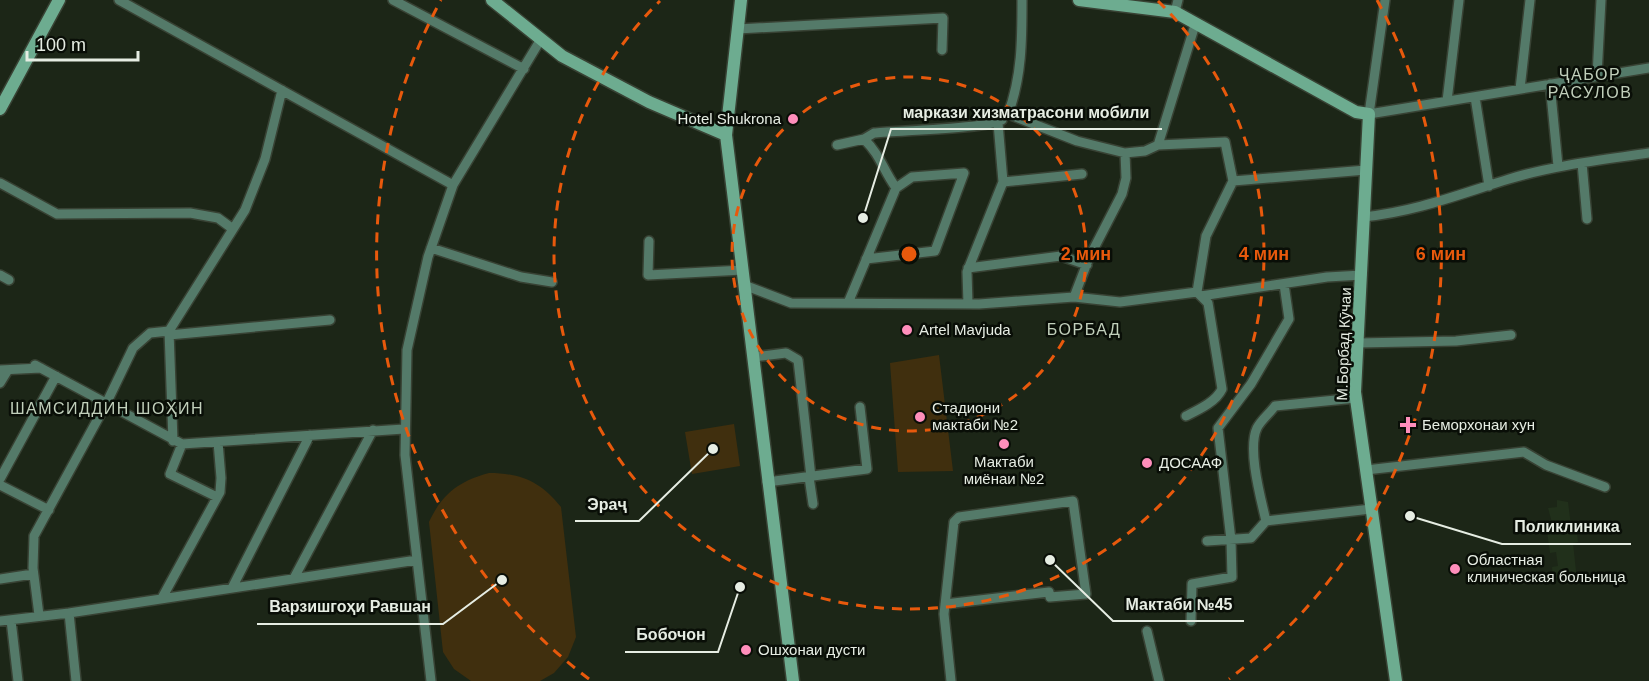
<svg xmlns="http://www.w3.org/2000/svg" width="1649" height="681" font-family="Arial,sans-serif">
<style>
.built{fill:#21301b}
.pitch{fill:#402f0e}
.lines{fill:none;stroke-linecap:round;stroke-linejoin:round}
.street-casing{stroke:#384234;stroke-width:12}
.secondary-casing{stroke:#384234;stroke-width:15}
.street{stroke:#547a69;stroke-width:9}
.secondary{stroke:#6dac90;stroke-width:12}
.ring{fill:none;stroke:#e8590c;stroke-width:3;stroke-dasharray:10 8}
.poi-dot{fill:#fe8ebb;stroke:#090e07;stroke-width:2}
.labels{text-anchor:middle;stroke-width:5;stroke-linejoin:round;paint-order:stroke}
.poi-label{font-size:15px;fill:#e6ede3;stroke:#090e07;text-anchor:start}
.street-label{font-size:15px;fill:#e6ede3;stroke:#090e07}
.neighbourhood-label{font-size:16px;letter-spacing:1.5px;fill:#c1cfbb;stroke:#090e07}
.centre{fill:#e8590c;stroke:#090e07;stroke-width:3}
.ring-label{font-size:18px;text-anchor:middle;font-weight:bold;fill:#e8590c;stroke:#090e07;stroke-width:5;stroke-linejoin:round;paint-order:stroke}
.leader{fill:none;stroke:#e6ede3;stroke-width:2}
.callout-dot{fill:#e6ede3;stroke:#090e07;stroke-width:2}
.callout-label{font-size:16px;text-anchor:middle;font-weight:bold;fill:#e6ede3;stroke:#090e07;stroke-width:5;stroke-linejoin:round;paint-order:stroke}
</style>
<rect width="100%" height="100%" fill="#1c2617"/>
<path class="built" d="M 1557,500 L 1568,502 L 1572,534 L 1577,533 L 1578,542 L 1573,543 L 1577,580 L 1559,583 L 1558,578 L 1553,579 L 1552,567 L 1558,566 L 1556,552 L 1550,553 L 1547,531 L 1554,530 L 1548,508 L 1557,507 Z"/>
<path class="pitch" d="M 939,355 L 953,471 L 898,472 L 890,363 Z
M 734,424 L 740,466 L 692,474 L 685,432 Z
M 489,473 C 521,473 541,482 561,507 L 576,637 L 568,657 L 554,673 L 540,681 L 471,681 L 454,669 L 443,652 L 429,522 C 442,494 459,481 489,473 Z"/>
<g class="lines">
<defs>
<path id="street" d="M 119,0 L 453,185
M 393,0 L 524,69
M 1022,0 C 1022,39 1022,77 1008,114 L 1077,141 L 1125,153 L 1145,151 L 1158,145 L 1225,142 L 1233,181 L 1366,170
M 1385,0 L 1369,114 L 1649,68
M 1175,12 L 1178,0
M 738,29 L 943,18 L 942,50
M 1597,76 L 1601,0
M 1550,84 L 1558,166
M 1520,89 L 1530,0
M 1475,97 L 1489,186
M 1447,101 L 1459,0
M 837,145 L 864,139 L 874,133 C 894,131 993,128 1002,120
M 1158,145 L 1195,25
M 1582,163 L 1587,219
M 1003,182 L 1082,174
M 0,183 L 57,214 L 190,213 L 218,218 L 233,229
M 1363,217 C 1415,212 1460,194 1509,179 C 1555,165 1602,160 1649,153
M 649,241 L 648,275 L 743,270
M 431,248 L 521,277 L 552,282
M 866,259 L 935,251 L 964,173 L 912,177 L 896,188
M 968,268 L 1061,256 L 1087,265
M 0,275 L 9,280
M 744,285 L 791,303 L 979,304 L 1074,297 L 1120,302 L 1197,292 L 1201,296 L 1327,277 L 1362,275
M 1197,292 L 1206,236 L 1233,181
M 1074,297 L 1089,258 L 1122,194 L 1126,178 L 1125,153
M 848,303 L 896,188 C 882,168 881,156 864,139
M 968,304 L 967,272 L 1003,182 L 998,123
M 169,335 L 330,320
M 1358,343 L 1456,341 L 1511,335
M 753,357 L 786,353 L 798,360 L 811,477
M 35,365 L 182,444 L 404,429
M 0,370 L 41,368
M 0,383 L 8,370
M 1356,398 L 1275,406 C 1270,413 1261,420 1257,428 C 1247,449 1261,499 1266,521 L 1371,509
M 1186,416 C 1198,410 1216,402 1222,389 L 1208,303 L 1201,296
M 173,441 L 169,331 L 245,210 L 265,159 L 282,90
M 182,444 L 170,474 L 217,497
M 1366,470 L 1524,452 L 1546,465 L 1605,487
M 809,477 L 813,504
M 0,479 L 56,376
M 767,482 L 867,469 L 860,407
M 0,485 L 49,510
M 1207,541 L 1251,538 L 1266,521
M 294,578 L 373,430
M 0,579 L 33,574
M 232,588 L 310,435
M 162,598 L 220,492 L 221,478 L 218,442
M 945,604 L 1049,592 L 1050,597 L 1086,594 L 1073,501 L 959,517 L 954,522 L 944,614 L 951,681
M 39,615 L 33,568 L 34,536 L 106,404 L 133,348 L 150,333 L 169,331
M 11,620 L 18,681
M 0,621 L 69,613
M 1191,621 L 1192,584 L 1232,577 L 1231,540 L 1218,428 L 1251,384 L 1289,319 L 1284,284
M 1147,631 L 1159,681
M 76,681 L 69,613 L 417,560
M 431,681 L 405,455 L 407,350 L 428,257 L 453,185 L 541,39"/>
<path id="secondary" d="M 492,0 L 562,56 L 649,102 L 726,135 L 793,681
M 1079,0 L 1175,12 L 1356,112 L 1369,114 L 1355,392 L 1396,681
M 0,109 L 59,0
M 726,135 L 741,0"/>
</defs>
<use href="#street" class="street-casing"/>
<use href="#secondary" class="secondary-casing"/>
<use href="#street" class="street"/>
<use href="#secondary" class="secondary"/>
</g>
<g class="ring">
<circle cx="909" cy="254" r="177"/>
<path d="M1158 1A355 355 0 1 1 660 1"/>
<path d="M589 679A532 532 0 0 1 441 0M1377 0A532 532 0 0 1 1229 679"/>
</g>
<g class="poi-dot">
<circle cx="793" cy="119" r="6"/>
<circle cx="907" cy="330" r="6"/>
<circle cx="920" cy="417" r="6"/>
<path d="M1405 416h6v6h6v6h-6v6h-6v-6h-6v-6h6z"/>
<circle cx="1004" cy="444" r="6"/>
<circle cx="1147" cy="463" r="6"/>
<circle cx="1455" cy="569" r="6"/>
<circle cx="746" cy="650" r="6"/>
</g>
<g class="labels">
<g class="poi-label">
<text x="781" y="124" text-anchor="end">Hotel Shukrona</text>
<text x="919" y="335">Artel Mavjuda</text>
<text x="932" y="413">Стадиони<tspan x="932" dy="17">мактаби №2</tspan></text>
<text x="1422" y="430">Беморхонаи хун</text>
<text x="1004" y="467" text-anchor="middle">Мактаби<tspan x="1004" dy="17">миёнаи №2</tspan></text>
<text x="1159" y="468">ДОСААФ</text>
<text x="1467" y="565">Областная<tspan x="1467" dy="17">клиническая больница</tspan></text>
<text x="758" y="655">Ошхонаи дусти</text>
</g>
<g class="street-label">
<text transform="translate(1344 344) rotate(-88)" y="5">М.Борбад Кӯчаи</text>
</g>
<g class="neighbourhood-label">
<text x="1590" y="80">ҶАБОР<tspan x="1590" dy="18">РАСУЛОВ</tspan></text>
<text x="1084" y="335">БОРБАД</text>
<text x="107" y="414">ШАМСИДДИН ШОҲИН</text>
</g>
</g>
<circle cx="909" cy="254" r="9" class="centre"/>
<g class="ring-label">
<text x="1086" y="260">2 мин</text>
<text x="1264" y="260">4 мин</text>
<text x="1441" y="260">6 мин</text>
</g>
<path class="leader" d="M863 218L891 129H1162M713 449L639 521H575M1410 516L1502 544H1631M1050 560L1113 621H1244M502 580L443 624H257M740 587L718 652H625"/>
<g class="callout-dot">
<circle cx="863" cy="218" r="6"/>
<circle cx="713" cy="449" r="6"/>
<circle cx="1410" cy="516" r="6"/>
<circle cx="1050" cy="560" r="6"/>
<circle cx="502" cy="580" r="6"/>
<circle cx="740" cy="587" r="6"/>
</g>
<g class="callout-label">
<text x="1026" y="118">маркази хизматрасони мобили</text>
<text x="607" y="510">Эраҷ</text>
<text x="1567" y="532">Поликлиника</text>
<text x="1179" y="610">Мактаби №45</text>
<text x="350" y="612">Варзишгоҳи Равшан</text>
<text x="671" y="640">Бобочон</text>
</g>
<path d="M27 51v9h111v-9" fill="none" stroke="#e6ede3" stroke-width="3"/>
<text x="36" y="51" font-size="18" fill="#e6ede3" stroke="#090e07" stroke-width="4.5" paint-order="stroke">100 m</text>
</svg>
